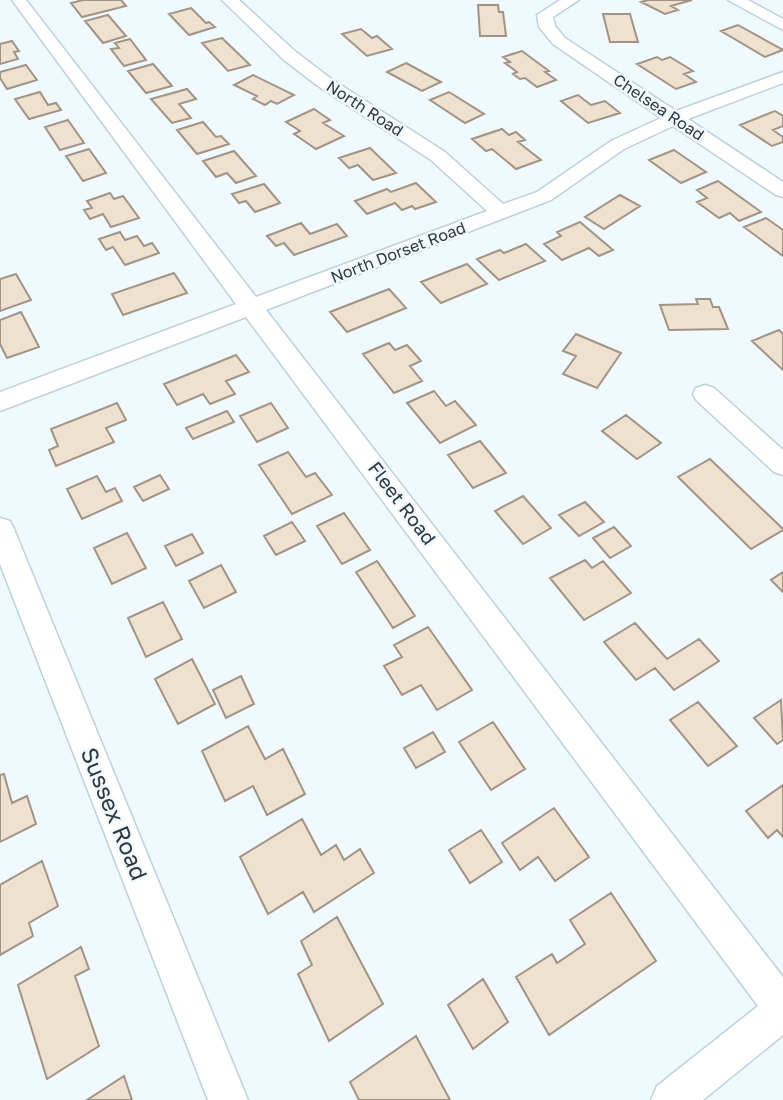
<svg xmlns="http://www.w3.org/2000/svg" width="783" height="1100" font-family="'Golos Text',sans-serif">
<style>
.building{fill:#eee1d0;stroke:#a19485;stroke-width:2}
.lines{fill:none;stroke-linecap:round;stroke-linejoin:round}
.street-casing{stroke:#bdd1dc;stroke-width:3}
.street{fill:#fff;fill-rule:evenodd}
.labels{text-anchor:middle;stroke-width:5;stroke-linejoin:round;paint-order:stroke}
.far-street-label{font-size:16px;fill:#30383c;stroke:#f0f9fd}
.street-label{font-size:19px;fill:#30383c;stroke:#f0f9fd}
.near-street-label{font-size:23px;fill:#30383c;stroke:#f0f9fd}
</style>
<rect width="100%" height="100%" fill="#f0f9fd"/>
<path class="building" d="M 83,0 L 121,0 L 126,6 L 82,17 L 71,3 Z
M 648,0 L 692,0 L 671,6 L 678,10 L 665,14 L 641,2 Z
M 478,5 L 498,5 L 499,12 L 503,12 L 506,36 L 480,36 Z
M 191,8 L 206,23 L 209,22 L 215,27 L 189,35 L 169,14 Z
M 603,14 L 630,14 L 638,42 L 610,42 Z
M 108,15 L 126,36 L 103,43 L 85,21 Z
M 738,25 L 783,50 L 765,57 L 721,31 Z
M 361,29 L 372,38 L 377,36 L 392,49 L 367,56 L 342,34 Z
M 222,38 L 250,65 L 228,71 L 202,43 Z
M 130,39 L 146,60 L 124,66 L 111,49 L 119,48 L 115,43 Z
M 12,41 L 19,51 L 14,52 L 18,59 L 0,64 L 0,44 Z
M 522,51 L 549,71 L 545,72 L 556,80 L 537,87 L 525,78 L 520,79 L 513,74 L 517,72 L 505,63 L 510,62 L 503,57 Z
M 657,57 L 662,60 L 670,57 L 693,71 L 684,74 L 696,82 L 676,89 L 637,64 Z
M 406,63 L 441,82 L 422,91 L 387,72 Z
M 153,64 L 172,86 L 146,93 L 128,71 Z
M 26,65 L 37,80 L 7,89 L 0,78 L 0,72 Z
M 253,75 L 294,95 L 277,104 L 271,101 L 265,105 L 253,99 L 257,96 L 234,85 Z
M 187,89 L 196,99 L 179,104 L 191,118 L 172,123 L 151,99 Z
M 40,92 L 48,105 L 56,103 L 61,110 L 29,119 L 15,99 Z
M 449,92 L 484,114 L 465,123 L 430,100 Z
M 578,95 L 591,105 L 605,101 L 620,113 L 588,123 L 561,101 Z
M 314,109 L 330,120 L 323,123 L 344,136 L 316,149 L 294,134 L 300,131 L 286,122 Z
M 775,111 L 783,116 L 783,126 L 773,130 L 783,137 L 783,142 L 772,146 L 740,125 Z
M 68,120 L 84,143 L 60,150 L 45,127 Z
M 203,122 L 216,137 L 221,136 L 229,144 L 197,154 L 177,130 Z
M 502,129 L 509,135 L 516,132 L 525,140 L 518,142 L 541,160 L 516,169 L 492,149 L 486,151 L 472,139 Z
M 370,148 L 396,173 L 373,180 L 358,165 L 349,168 L 339,158 Z
M 89,149 L 106,173 L 83,181 L 66,156 Z
M 674,150 L 706,172 L 681,183 L 649,160 Z
M 234,151 L 256,176 L 236,183 L 227,173 L 216,177 L 203,161 Z
M 718,181 L 761,212 L 739,221 L 730,213 L 719,218 L 697,202 L 707,198 L 697,190 Z
M 416,183 L 436,202 L 415,209 L 412,206 L 402,210 L 395,203 L 367,214 L 355,201 L 387,189 L 391,192 Z
M 264,184 L 280,203 L 255,212 L 246,201 L 239,203 L 232,194 Z
M 110,193 L 114,199 L 123,196 L 139,218 L 111,227 L 103,214 L 90,219 L 84,210 L 92,208 L 87,201 Z
M 620,195 L 640,206 L 604,229 L 585,217 Z
M 766,218 L 783,230 L 783,256 L 744,227 Z
M 580,222 L 613,250 L 599,256 L 589,248 L 562,260 L 544,244 L 561,236 L 557,232 Z
M 301,223 L 310,234 L 337,224 L 347,236 L 294,255 L 284,243 L 276,246 L 267,236 Z
M 120,232 L 125,240 L 137,236 L 144,246 L 152,243 L 159,253 L 125,265 L 113,247 L 106,250 L 99,239 Z
M 526,244 L 545,261 L 499,280 L 477,259 L 500,250 L 504,253 Z
M 467,264 L 487,284 L 441,303 L 421,282 Z
M 174,273 L 187,293 L 123,315 L 112,294 Z
M 16,274 L 31,300 L 0,311 L 0,279 Z
M 389,289 L 406,308 L 347,332 L 330,312 Z
M 696,299 L 710,299 L 713,307 L 719,307 L 728,329 L 669,330 L 660,305 L 698,304 Z
M 21,312 L 39,347 L 7,358 L 0,344 L 0,320 Z
M 779,330 L 783,334 L 783,370 L 752,341 Z
M 576,334 L 621,353 L 597,388 L 563,374 L 576,356 L 563,351 Z
M 389,343 L 395,350 L 407,345 L 421,361 L 410,366 L 422,381 L 394,393 L 363,354 Z
M 236,355 L 249,372 L 226,381 L 235,394 L 210,404 L 203,394 L 177,405 L 164,384 Z
M 434,391 L 446,406 L 455,401 L 476,425 L 440,443 L 407,403 Z
M 117,403 L 126,420 L 106,428 L 114,442 L 56,466 L 49,450 L 58,446 L 51,429 Z
M 271,403 L 288,428 L 257,442 L 240,416 Z
M 227,411 L 234,422 L 193,439 L 186,428 Z
M 626,415 L 661,443 L 637,459 L 602,431 Z
M 480,441 L 506,473 L 473,488 L 448,455 Z
M 288,452 L 306,477 L 315,473 L 332,495 L 292,514 L 259,465 Z
M 710,459 L 783,529 L 783,530 L 751,549 L 678,477 Z
M 160,475 L 169,489 L 143,501 L 134,487 Z
M 97,476 L 106,492 L 115,488 L 122,501 L 82,519 L 67,489 Z
M 523,496 L 551,528 L 523,544 L 495,511 Z
M 585,502 L 604,522 L 579,536 L 559,515 Z
M 344,513 L 370,550 L 342,564 L 317,526 Z
M 292,522 L 305,541 L 276,555 L 264,536 Z
M 614,527 L 631,546 L 610,558 L 593,538 Z
M 127,533 L 146,568 L 112,584 L 94,548 Z
M 192,534 L 203,553 L 176,566 L 165,546 Z
M 585,560 L 592,568 L 603,561 L 631,593 L 584,620 L 550,578 Z
M 377,561 L 415,616 L 393,628 L 356,572 Z
M 221,565 L 236,592 L 204,608 L 189,581 Z
M 783,572 L 783,592 L 771,580 Z
M 163,602 L 182,639 L 146,657 L 128,618 Z
M 635,623 L 667,659 L 699,639 L 719,661 L 674,690 L 655,668 L 636,680 L 604,642 Z
M 428,627 L 472,690 L 437,710 L 421,685 L 402,695 L 384,666 L 402,657 L 394,645 Z
M 192,659 L 215,704 L 178,724 L 155,679 Z
M 241,676 L 254,704 L 226,718 L 213,690 Z
M 781,700 L 783,740 L 777,744 L 754,718 Z
M 698,702 L 737,746 L 708,766 L 670,720 Z
M 493,722 L 525,769 L 491,790 L 459,742 Z
M 248,726 L 265,759 L 283,749 L 305,794 L 267,815 L 253,786 L 225,801 L 202,751 Z
M 433,732 L 445,752 L 416,768 L 404,748 Z
M 4,774 L 12,803 L 27,796 L 36,824 L 0,842 L 0,775 Z
M 783,785 L 783,837 L 777,830 L 768,838 L 746,811 Z
M 554,808 L 589,857 L 555,881 L 538,857 L 520,870 L 502,843 Z
M 302,819 L 321,855 L 336,845 L 344,860 L 360,849 L 374,873 L 314,912 L 303,892 L 268,914 L 240,857 Z
M 481,830 L 502,862 L 470,883 L 449,850 Z
M 42,861 L 58,906 L 29,923 L 33,936 L 0,955 L 0,885 Z
M 611,893 L 656,961 L 549,1035 L 516,977 L 552,954 L 557,963 L 585,944 L 570,920 Z
M 337,917 L 383,1004 L 329,1041 L 298,974 L 312,965 L 301,941 Z
M 81,947 L 89,969 L 75,976 L 99,1046 L 47,1079 L 18,985 Z
M 483,979 L 508,1022 L 473,1049 L 448,1005 Z
M 416,1036 L 450,1100 L 359,1100 L 350,1082 Z
M 124,1076 L 132,1100 L 87,1100 Z"/>
<g class="lines">
<defs>
<path id="street" d="M 12,0 L 26,0 L 256,297 L 487,211 L 431,160 L 318,86 L 284,60 L 222,0 L 239,0 L 296,52 L 330,78 L 445,152 L 503,204 L 537,192 L 611,141 L 661,118 L 553,44 L 539,27 L 537,15 L 560,0 L 579,0 L 553,17 L 555,26 L 565,38 L 676,111 L 783,72 L 783,83 L 688,119 L 783,182 L 783,197 L 776,195 L 673,126 L 624,149 L 551,200 L 266,310 L 783,977 L 783,1035 L 703,1100 L 651,1100 L 657,1086 L 758,1006 L 246,317 L 0,411 L 0,392 L 236,304 Z
M 728,0 L 748,0 L 783,19 L 783,30 Z
M 705,385 L 714,388 L 783,450 L 783,475 L 774,472 L 696,400 L 693,394 L 696,388 Z
M 0,518 L 10,521 L 14,529 L 248,1100 L 208,1100 L 0,564 Z"/>
</defs>
<use href="#street" class="street-casing"/>
<use href="#street" class="street"/>
</g>
<g class="labels">
<g class="far-street-label">
<text transform="translate(659 107) rotate(34)" y="6">Chelsea Road</text>
<text transform="translate(365 108) rotate(33)" y="6">North Road</text>
<text transform="translate(398 252) rotate(-21)" y="6">North Dorset Road</text>
</g>
<g class="street-label">
<text transform="translate(402 503) rotate(53)" y="7">Fleet Road</text>
</g>
<g class="near-street-label">
<text transform="translate(114 814) rotate(68)" y="8">Sussex Road</text>
</g>
</g>
</svg>
